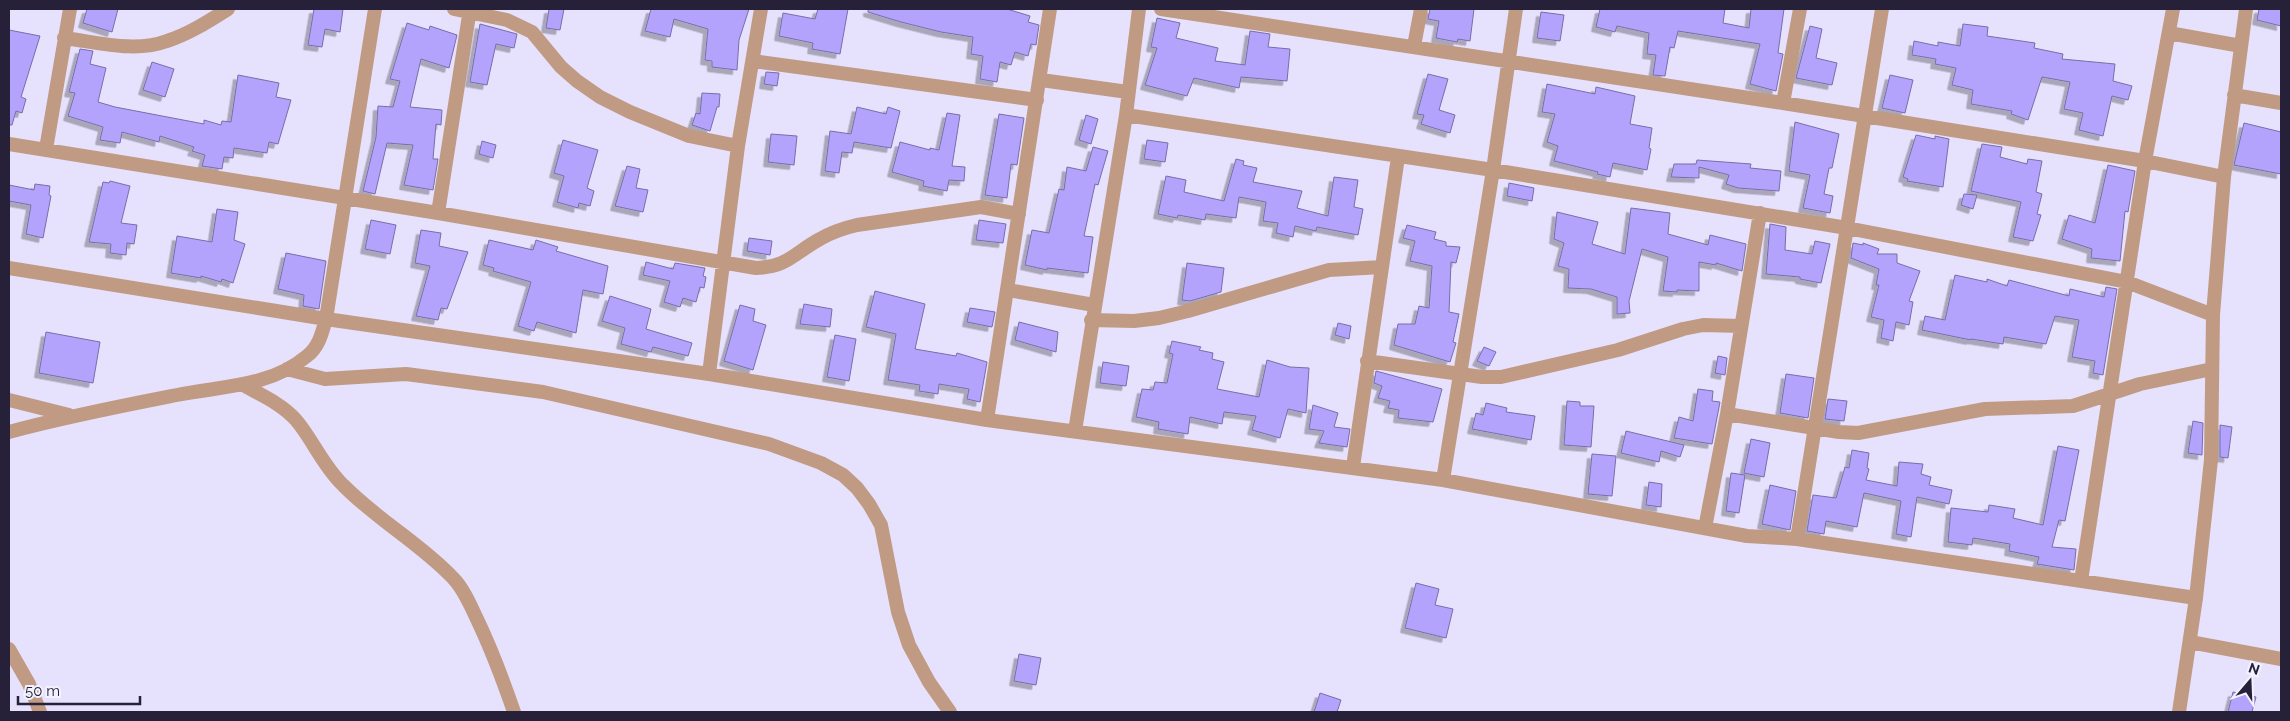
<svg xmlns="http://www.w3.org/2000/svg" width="2290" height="721" font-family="Raleway,sans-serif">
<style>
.building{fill:#b4a3fc;stroke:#786da8;filter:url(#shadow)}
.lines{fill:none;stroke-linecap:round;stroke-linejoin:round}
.minor{stroke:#c19a83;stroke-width:14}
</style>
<defs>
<filter id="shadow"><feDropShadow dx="-4.5" dy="4.5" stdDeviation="0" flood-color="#0004"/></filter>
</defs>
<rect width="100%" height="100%" fill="#e6e2fd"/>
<path class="building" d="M 87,9 L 118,9 L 112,32 L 83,23 Z
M 314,9 L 343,9 L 340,32 L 325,29 L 322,47 L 308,45 Z
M 549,9 L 564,9 L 560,30 L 546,28 Z
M 651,9 L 749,9 L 739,40 L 737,70 L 712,67 L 712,61 L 705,60 L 708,29 L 674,19 L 670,37 L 645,31 Z
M 818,9 L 848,9 L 840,54 L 812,49 L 813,43 L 779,36 L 783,13 L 815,19 Z
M 868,9 L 1007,9 L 1030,16 L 1028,22 L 1039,25 L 1036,45 L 1031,44 L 1028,56 L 1015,52 L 1011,65 L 1000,62 L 997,82 L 980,79 L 983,56 L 971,54 L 973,37 L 941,32 L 901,22 L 868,12 Z
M 1430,9 L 1474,9 L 1470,41 L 1458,39 L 1457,42 L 1436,38 L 1439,21 L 1428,19 Z
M 1600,9 L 1725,9 L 1723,23 L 1749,28 L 1751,9 L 1784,9 L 1778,53 L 1783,54 L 1776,91 L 1750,84 L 1760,44 L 1678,31 L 1674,48 L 1670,47 L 1665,76 L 1653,75 L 1656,55 L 1647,54 L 1649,33 L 1617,26 L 1615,32 L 1596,27 Z
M 2259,9 L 2281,9 L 2281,26 L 2257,20 Z
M 1541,12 L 1564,15 L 1560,41 L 1537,38 Z
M 1157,18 L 1180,23 L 1176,38 L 1218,48 L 1215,61 L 1245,65 L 1250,31 L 1270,34 L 1268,47 L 1290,49 L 1287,81 L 1241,77 L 1239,88 L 1194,78 L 1187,96 L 1145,85 L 1157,48 L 1151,47 Z
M 407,23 L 429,30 L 430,26 L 457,35 L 449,68 L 421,59 L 410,107 L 442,110 L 441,125 L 436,124 L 433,159 L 438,159 L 433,190 L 404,185 L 413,145 L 387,143 L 375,194 L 363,191 L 376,137 L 378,106 L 393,107 L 400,81 L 390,79 Z
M 480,24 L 517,34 L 514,48 L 496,44 L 487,85 L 470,82 Z
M 1963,24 L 1988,27 L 1987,36 L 2035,43 L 2034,48 L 2063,54 L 2062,59 L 2115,64 L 2113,81 L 2132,86 L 2128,100 L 2112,96 L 2103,136 L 2079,130 L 2083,113 L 2064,109 L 2070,82 L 2042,77 L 2028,120 L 2011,114 L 2012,111 L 1971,104 L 1973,90 L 1952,85 L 1956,68 L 1935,64 L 1936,59 L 1912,55 L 1914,41 L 1938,46 L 1938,42 L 1960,46 Z
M 1810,26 L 1822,29 L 1816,58 L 1837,63 L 1832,85 L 1796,78 Z
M 9,30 L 40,36 L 21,97 L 26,99 L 22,113 L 16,111 L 12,125 L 9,125 Z
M 80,49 L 93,51 L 90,64 L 106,68 L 98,102 L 115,107 L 204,124 L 204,120 L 221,125 L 222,121 L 231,122 L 238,75 L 279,83 L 276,97 L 291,100 L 278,144 L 269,142 L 267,153 L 234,148 L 233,158 L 224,157 L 222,169 L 202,166 L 205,155 L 192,151 L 194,147 L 160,136 L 159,142 L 122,132 L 120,143 L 100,140 L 103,127 L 68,116 L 75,93 L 69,92 Z
M 152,62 L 174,69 L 165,97 L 143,90 Z
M 766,72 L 779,73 L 777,86 L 764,84 Z
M 1428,74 L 1448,79 L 1439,110 L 1455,115 L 1450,133 L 1421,124 L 1424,115 L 1417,114 Z
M 1890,75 L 1913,80 L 1905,113 L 1882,108 Z
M 1547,84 L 1595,94 L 1596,87 L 1635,96 L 1630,124 L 1652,128 L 1649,148 L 1651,149 L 1647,170 L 1613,163 L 1610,177 L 1597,174 L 1598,172 L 1554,161 L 1558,146 L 1547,142 L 1555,114 L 1542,112 Z
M 702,93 L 720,94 L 719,107 L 717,107 L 710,131 L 692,125 L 696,113 L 700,114 Z
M 857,107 L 886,114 L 888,107 L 900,111 L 891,148 L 854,142 L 852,153 L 842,152 L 839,173 L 825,171 L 830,131 L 851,134 Z
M 947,113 L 960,115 L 952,166 L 965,167 L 964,181 L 949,180 L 947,191 L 923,186 L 924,181 L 892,172 L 900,142 L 930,150 L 930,148 L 939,150 Z
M 999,114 L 1024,118 L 1017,165 L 1011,164 L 1007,198 L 985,195 Z
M 1086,115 L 1098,119 L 1091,144 L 1079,140 Z
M 1795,122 L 1839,134 L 1832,168 L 1829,168 L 1824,194 L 1833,196 L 1830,213 L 1803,208 L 1810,175 L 1789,171 Z
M 2244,123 L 2281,132 L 2281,174 L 2234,165 Z
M 771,134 L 797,136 L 794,165 L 768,162 Z
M 1916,135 L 1935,139 L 1935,136 L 1949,139 L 1943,187 L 1907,181 L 1908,179 L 1903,177 Z
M 563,140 L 598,150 L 587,188 L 594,191 L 590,206 L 579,203 L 578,208 L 557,202 L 564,176 L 554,173 Z
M 1147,140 L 1168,143 L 1165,162 L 1144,159 Z
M 482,141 L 496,145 L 493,158 L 479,154 Z
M 1982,144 L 2002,147 L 2000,157 L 2027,164 L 2028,159 L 2042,161 L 2036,192 L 2042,194 L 2037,214 L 2041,215 L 2033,241 L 2013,237 L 2021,202 L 1971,191 Z
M 1093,147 L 1108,151 L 1098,185 L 1095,184 L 1084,236 L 1093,237 L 1088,273 L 1047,268 L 1047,270 L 1025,265 L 1032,230 L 1049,233 L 1059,189 L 1064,190 L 1067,167 L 1086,171 Z
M 1236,159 L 1244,161 L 1243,165 L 1257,168 L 1253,182 L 1302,191 L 1297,208 L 1328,216 L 1334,177 L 1358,180 L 1354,207 L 1363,209 L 1358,235 L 1317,227 L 1316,231 L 1295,226 L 1293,237 L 1276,233 L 1278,223 L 1263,221 L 1266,202 L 1239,197 L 1236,218 L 1206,214 L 1205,220 L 1178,215 L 1177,218 L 1158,214 L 1166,176 L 1186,180 L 1184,192 L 1224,201 Z
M 1697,160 L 1751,164 L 1750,168 L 1781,171 L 1779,191 L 1738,188 L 1726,184 L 1729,175 L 1699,167 L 1699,178 L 1671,177 L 1674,164 L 1696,164 Z
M 2108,165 L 2135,171 L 2128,212 L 2125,211 L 2120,261 L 2091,258 L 2092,249 L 2062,239 L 2069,215 L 2095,223 Z
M 627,166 L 640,169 L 636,188 L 648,190 L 643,212 L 615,206 Z
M 110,181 L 130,186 L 121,223 L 137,225 L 134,244 L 127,243 L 126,255 L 110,253 L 111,244 L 89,242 L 103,182 L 109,183 Z
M 1509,183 L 1534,188 L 1532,201 L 1507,196 Z
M 35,184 L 50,186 L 49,195 L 51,196 L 43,238 L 26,234 L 31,205 L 9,201 L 9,185 L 34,190 Z
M 1964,194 L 1977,195 L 1973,209 L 1961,205 Z
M 1631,208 L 1670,213 L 1668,234 L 1708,245 L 1710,235 L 1746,244 L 1742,271 L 1716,263 L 1716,265 L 1699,262 L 1699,291 L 1677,290 L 1677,292 L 1663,291 L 1668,257 L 1642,249 L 1629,301 L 1630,313 L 1617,314 L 1617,297 L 1591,289 L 1568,288 L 1569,269 L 1558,266 L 1564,243 L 1554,239 L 1557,212 L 1598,222 L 1592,244 L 1625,254 Z
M 217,209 L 238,212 L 234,240 L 245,244 L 233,283 L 222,279 L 221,282 L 201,276 L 201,278 L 171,273 L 177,236 L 212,242 Z
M 371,220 L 396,225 L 390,254 L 365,249 Z
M 979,220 L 1006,224 L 1003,243 L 976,240 Z
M 1770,224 L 1786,227 L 1785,250 L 1812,254 L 1815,241 L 1830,244 L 1821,283 L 1800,279 L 1800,277 L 1766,274 Z
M 1407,225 L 1436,232 L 1434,239 L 1446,242 L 1446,246 L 1460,247 L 1456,263 L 1451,262 L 1449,312 L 1459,314 L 1453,342 L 1456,343 L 1450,362 L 1394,345 L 1398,324 L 1415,324 L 1419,306 L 1429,308 L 1432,266 L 1410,261 L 1415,241 L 1403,238 Z
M 421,230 L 441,233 L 439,246 L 468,252 L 447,309 L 441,308 L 438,320 L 416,316 L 430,266 L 415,263 Z
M 749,238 L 772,241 L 770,255 L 747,251 Z
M 489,240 L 533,250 L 536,240 L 558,247 L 556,251 L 608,266 L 603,294 L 583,290 L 576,333 L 537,322 L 534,331 L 518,326 L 531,282 L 493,271 L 494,268 L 483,265 Z
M 1853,243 L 1863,245 L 1863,243 L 1879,249 L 1877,254 L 1897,254 L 1897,263 L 1920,271 L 1909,301 L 1913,302 L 1909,325 L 1896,322 L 1893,341 L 1881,338 L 1884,320 L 1871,317 L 1879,285 L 1876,285 L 1879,269 L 1851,258 Z
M 286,253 L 326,261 L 319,309 L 303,306 L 304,295 L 278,289 Z
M 646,262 L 673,269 L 675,263 L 705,268 L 703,276 L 706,277 L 704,288 L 700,287 L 696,302 L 683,298 L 680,307 L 664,302 L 670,281 L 643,275 Z
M 1187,263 L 1224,268 L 1221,292 L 1190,301 L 1182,300 Z
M 1955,275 L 1987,282 L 1987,279 L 2007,286 L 2009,280 L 2069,296 L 2070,289 L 2104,297 L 2106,287 L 2117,289 L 2103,375 L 2093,373 L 2095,361 L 2072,357 L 2079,320 L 2055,316 L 2046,344 L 2004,337 L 2003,344 L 1971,339 L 1971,340 L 1922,330 L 1925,316 L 1945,320 Z
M 875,291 L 925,304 L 915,349 L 956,356 L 957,353 L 987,362 L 980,402 L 967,399 L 969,389 L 939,384 L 938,394 L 919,391 L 920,385 L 888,380 L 896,334 L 866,327 Z
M 610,296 L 651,309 L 646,329 L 692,343 L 688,356 L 653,347 L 651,352 L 621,344 L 625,328 L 602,321 Z
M 804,304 L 832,309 L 830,327 L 800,324 Z
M 740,305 L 755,309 L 753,321 L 766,325 L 753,370 L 724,361 Z
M 970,308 L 995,312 L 992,327 L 967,322 Z
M 1019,322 L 1058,332 L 1056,352 L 1015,340 Z
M 1338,323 L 1351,326 L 1349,339 L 1335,335 Z
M 46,332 L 100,342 L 93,383 L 39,373 Z
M 835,335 L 856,339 L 849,381 L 827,377 Z
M 1172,341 L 1201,347 L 1199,350 L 1213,353 L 1212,359 L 1224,362 L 1217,389 L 1259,397 L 1267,360 L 1290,367 L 1309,368 L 1306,413 L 1288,409 L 1280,438 L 1252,430 L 1256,416 L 1224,412 L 1222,424 L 1190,417 L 1188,434 L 1158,429 L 1159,422 L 1136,417 L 1142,389 L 1153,390 L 1155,382 L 1167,383 L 1173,354 L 1169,353 Z
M 1484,347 L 1496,352 L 1489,366 L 1477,361 Z
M 1718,356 L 1727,358 L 1725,375 L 1715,373 Z
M 1103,362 L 1129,366 L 1126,386 L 1100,383 Z
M 1376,371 L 1442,389 L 1433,422 L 1398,418 L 1399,410 L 1388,408 L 1390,401 L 1378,398 L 1382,386 L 1374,383 Z
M 1786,374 L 1814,378 L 1808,418 L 1780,413 Z
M 1698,389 L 1713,391 L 1712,401 L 1720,402 L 1712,444 L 1674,438 L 1679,417 L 1693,421 Z
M 1828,399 L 1847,401 L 1844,421 L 1825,419 Z
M 1567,401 L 1580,402 L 1580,406 L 1594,406 L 1591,447 L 1564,445 Z
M 1486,403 L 1507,408 L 1506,412 L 1535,416 L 1531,440 L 1472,429 L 1476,413 L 1483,415 Z
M 1313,405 L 1338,413 L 1334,427 L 1350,429 L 1347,447 L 1319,443 L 1324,431 L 1309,429 Z
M 2193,421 L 2203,423 L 2202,455 L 2188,453 Z
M 2220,425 L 2232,427 L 2228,458 L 2220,457 Z
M 1626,431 L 1684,445 L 1680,457 L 1661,451 L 1659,462 L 1621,453 Z
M 1751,439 L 1770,443 L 1764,477 L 1744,473 Z
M 2058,446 L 2079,450 L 2065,521 L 2059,520 L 2052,547 L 2076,549 L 2074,570 L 2037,564 L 2039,557 L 2009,551 L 2010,544 L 1973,538 L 1972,545 L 1948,542 L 1951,508 L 1988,512 L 1989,505 L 2015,509 L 2013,518 L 2043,525 Z
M 1852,450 L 1869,453 L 1867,468 L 1869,469 L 1866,480 L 1897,486 L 1899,462 L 1923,464 L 1921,474 L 1931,477 L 1929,485 L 1952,490 L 1949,504 L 1917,497 L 1911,537 L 1896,534 L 1901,501 L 1864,493 L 1857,527 L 1826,521 L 1824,534 L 1807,531 L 1813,495 L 1836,498 L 1845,467 L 1849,468 Z
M 1592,454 L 1616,456 L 1612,496 L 1588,494 Z
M 1731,473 L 1745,475 L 1739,513 L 1726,511 Z
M 1649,482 L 1662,484 L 1661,507 L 1646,505 Z
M 1770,485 L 1796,491 L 1790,530 L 1762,524 Z
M 1416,583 L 1439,589 L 1435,605 L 1453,609 L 1446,638 L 1405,628 Z
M 1019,654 L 1041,658 L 1036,685 L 1014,681 Z
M 2233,692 L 2256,697 L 2252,712 L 2228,712 Z
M 1320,693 L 1341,700 L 1337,712 L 1314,712 Z"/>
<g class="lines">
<path class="minor" d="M 454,9 L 507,20 L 532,32 L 561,67 L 577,81 L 600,97 L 630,112 L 689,136 L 738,146
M 1161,9 L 1783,103 L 2145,161 L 2224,177
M 2169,33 L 2241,46
M 64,38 C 97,42 135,53 167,41 C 189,34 209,21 228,9
M 1414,46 L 1421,9
M 753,61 L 1037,100
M 1041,80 L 1128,92
M 2234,95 L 2281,103
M 1783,103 L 1800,9
M 1126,115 L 1493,170 L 1847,228 L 2127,282 L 2213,315
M 9,144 L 438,213 L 756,268 C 788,267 794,253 820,239 C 832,232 844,228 857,225 L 981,207 L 1019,214
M 46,149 L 70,9
M 438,213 L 470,9
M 9,268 L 326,319 L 709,374 L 987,420 L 1443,480 L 1747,536 L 1797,539 L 2196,598
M 1008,290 L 1094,305
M 1091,320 L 1134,321 L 1159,318 L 1188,311 L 1329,270 L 1382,267
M 1367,361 L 1482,377 L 1501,377 L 1618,350 L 1683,329 L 1703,325 L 1741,326
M 287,369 L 325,379 L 406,374 L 543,392 L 769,444 L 821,463 L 843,475 L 857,488 L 869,504 L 881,525 L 898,612 L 909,645 L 929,682 L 950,712
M 709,374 L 738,146 L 761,9
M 243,385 C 261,395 282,404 296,420 C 313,440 323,466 343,485 C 377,520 420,543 453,578 C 463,588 470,604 476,617 C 491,648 503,680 514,712
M 9,400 L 69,415
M 1727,414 L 1839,432 L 1858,433 L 1985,409 L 2073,406 L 2140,384 L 2212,369
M 987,420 L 1050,9
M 1075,431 L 1126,115 L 1139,9
M 9,432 C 64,417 121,406 177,395 C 222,386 270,387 307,356 C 319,347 322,333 326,319 L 375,9
M 1353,467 L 1398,157
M 1443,480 L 1493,170 L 1516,9
M 1705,528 L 1727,414 L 1760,213
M 1797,539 L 1882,9
M 2081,581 L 2145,161 L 2173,9
M 2190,642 L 2281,659
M 9,649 L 29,684 L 40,712
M 2179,712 L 2196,598 L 2211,460 L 2213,315 L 2224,177 L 2246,9"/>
</g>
<rect width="2290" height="721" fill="none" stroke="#262139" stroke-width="20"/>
<g transform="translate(2250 681) rotate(19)" stroke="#f3f2ff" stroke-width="4" paint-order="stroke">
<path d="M0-4L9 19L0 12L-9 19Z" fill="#262139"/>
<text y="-8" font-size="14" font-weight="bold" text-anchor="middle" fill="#262139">N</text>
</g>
<path d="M18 696v8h122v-8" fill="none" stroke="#262139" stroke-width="2.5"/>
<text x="25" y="696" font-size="15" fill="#262139" stroke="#f3f2ff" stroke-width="4" paint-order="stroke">50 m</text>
</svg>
